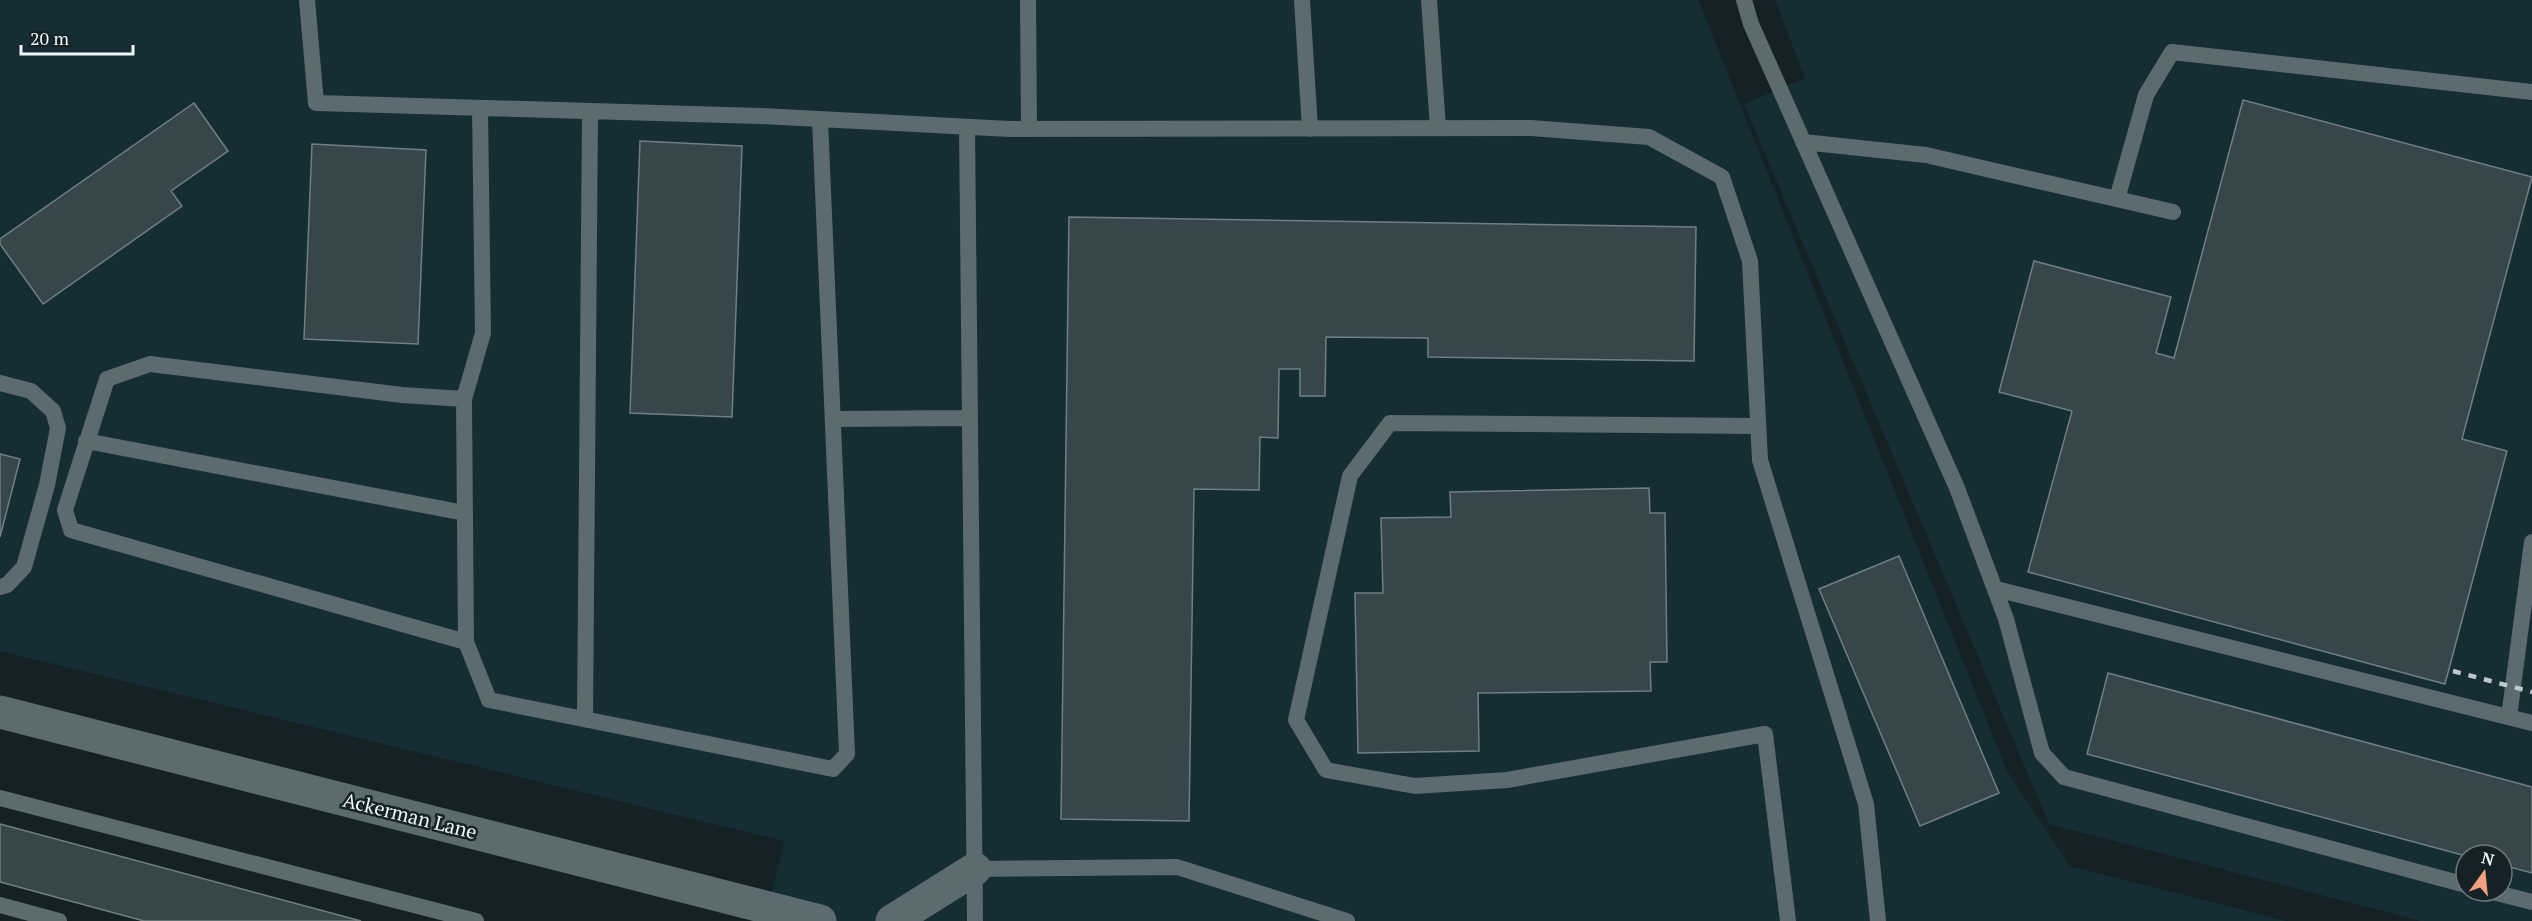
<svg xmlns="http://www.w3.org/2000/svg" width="2532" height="921" font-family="'PT Serif',serif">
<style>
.built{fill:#162d34;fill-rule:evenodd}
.building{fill:#36464a;stroke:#6f8085;stroke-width:1.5}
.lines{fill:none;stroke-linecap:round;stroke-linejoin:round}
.service{stroke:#5b6b70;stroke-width:16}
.minor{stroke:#5b6b70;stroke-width:33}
.rail{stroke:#bfc9cc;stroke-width:4.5;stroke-dasharray:8 8;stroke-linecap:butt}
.labels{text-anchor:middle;stroke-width:5;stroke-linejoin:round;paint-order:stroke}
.street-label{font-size:20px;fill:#edf6f9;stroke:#142226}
</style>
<rect width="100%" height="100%" fill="#142226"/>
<path class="built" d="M 0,0 L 1698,0 L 2007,771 L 2070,866 L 2286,921 L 765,921 L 784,841 L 0,651 Z
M 1775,0 L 2532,0 L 2532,921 L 2421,921 L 2049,824 L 1744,104 L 1805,78 ZM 2466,855 L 2502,855 L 2502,891 L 2466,891 Z"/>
<path class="building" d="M 2243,100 L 2532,177 L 2462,439 L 2507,451 L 2445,684 L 2028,572 L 2072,411 L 1999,392 L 2034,261 L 2171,297 L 2156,353 L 2174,358 Z
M 194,103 L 228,151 L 171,191 L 182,206 L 43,304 L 0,244 L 0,239 Z
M 640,141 L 742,146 L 732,417 L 630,413 Z
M 312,144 L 426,150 L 418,344 L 304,339 Z
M 1069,217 L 1696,227 L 1694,361 L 1428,357 L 1428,338 L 1326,337 L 1325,396 L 1300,396 L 1300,369 L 1279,369 L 1278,438 L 1260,437 L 1259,490 L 1194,489 L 1189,821 L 1061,819 Z
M 0,454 L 20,459 L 0,537 Z
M 1649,488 L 1650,513 L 1665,513 L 1667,662 L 1650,662 L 1651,691 L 1478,693 L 1479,751 L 1358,753 L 1355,593 L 1383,593 L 1381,518 L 1451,517 L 1450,492 Z
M 1899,556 L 1999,793 L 1920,826 L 1819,589 Z
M 2108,673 L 2532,787 L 2532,873 L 2502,865 L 2502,855 L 2466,856 L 2087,754 Z
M 0,824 L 361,921 L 144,921 L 0,882 Z"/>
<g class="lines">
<path class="service" d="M 307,0 L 316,103 L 760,116 L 1010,129 L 1531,128 L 1649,137 L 1722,177 L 1750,261 L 1760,460 L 1866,804 L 1878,921
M 1028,0 L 1029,129
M 1302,0 L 1310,129
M 1429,0 L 1438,128
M 1744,0 L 1751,24 L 1957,488 L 2006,619 L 2042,753 L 2064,777 L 2466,885
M 480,108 L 483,333 L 464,399 L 402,395 L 150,364 L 107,379 L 65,510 L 71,530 L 466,642 L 489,700 L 833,769 L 847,754 L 820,120
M 967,127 L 975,921
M 1803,142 L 1926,155 L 2173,212
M 2117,199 L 2146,95 L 2172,52 L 2532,92
M 0,383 L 31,391 L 53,411 L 58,428 L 47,485 L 24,567 L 7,585 L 0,587
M 464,399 L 466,642
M 833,419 L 970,418
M 1758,426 L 1390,423 L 1350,476 L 1296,720 L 1326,770 L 1415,786 L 1507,780 L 1765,734 L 1788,921
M 86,441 L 465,513
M 1996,589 L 2532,723
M 2509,717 L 2532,542
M 585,719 L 590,112
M 0,798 L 476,921
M 975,869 L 1177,867 L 1347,921
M 2489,891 L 2532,902
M 0,905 L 59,921"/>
<path class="minor" d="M 0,712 L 820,921
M 892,921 L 975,869"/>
<path class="rail" d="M 2453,671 L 2532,692"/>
</g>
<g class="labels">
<g class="street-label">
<text transform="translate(410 816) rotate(14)" y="7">Ackerman Lane</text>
</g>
</g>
<g transform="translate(2484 873) rotate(15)"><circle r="28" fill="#142226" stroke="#6b777a" stroke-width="1.5"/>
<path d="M0-4.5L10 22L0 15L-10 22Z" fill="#f2a07f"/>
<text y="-9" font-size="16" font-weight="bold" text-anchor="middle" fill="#edf6f9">N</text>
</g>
<path d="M21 45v9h112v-9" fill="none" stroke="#edf6f9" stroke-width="3"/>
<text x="30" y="45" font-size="18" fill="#edf6f9" stroke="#142226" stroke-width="4.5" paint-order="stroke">20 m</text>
</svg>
